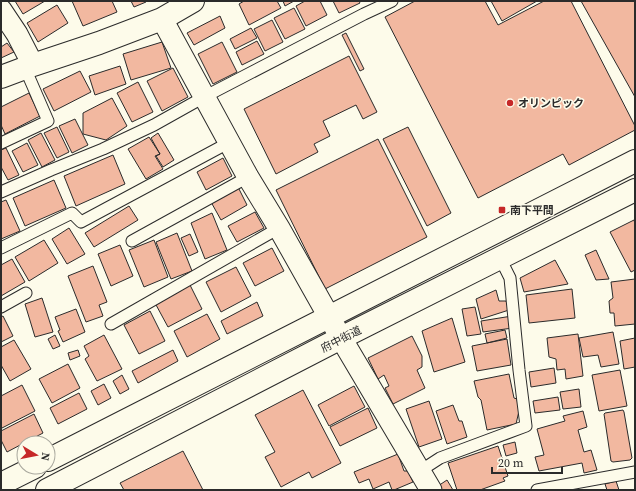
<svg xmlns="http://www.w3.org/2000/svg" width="636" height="491" font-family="'Source Serif 4','Noto Sans JP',serif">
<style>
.building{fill:#f2b8a0;stroke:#2b2b2b}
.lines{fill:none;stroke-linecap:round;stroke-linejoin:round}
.lane-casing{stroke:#2b2b2b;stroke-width:13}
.street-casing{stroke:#2b2b2b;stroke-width:23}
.secondary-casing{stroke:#2b2b2b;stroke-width:24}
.highway-casing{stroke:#2b2b2b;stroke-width:24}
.lane{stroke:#fdfbea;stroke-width:11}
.street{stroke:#fdfbea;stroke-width:21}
.secondary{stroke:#fdfbea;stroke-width:22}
.highway{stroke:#fdfbea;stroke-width:22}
.poi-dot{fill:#c62828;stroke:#fdfbea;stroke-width:1.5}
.labels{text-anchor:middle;stroke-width:3;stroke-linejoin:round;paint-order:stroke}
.poi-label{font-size:11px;font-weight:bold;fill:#2b2b2b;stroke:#fdfbea;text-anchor:start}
.street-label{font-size:11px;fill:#2b2b2b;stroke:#fdfbea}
</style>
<rect width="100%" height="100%" fill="#fdfbea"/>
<path class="building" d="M 15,1 L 45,1 L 23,14 Z
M 72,1 L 112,1 L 117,12 L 83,26 Z
M 131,1 L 146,1 L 146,2 L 134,7 Z
M 244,1 L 277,1 L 281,8 L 249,25 L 239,4 Z
M 283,1 L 294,1 L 285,6 Z
M 305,1 L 320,1 L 327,15 L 306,26 L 296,6 Z
M 333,1 L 359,1 L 360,3 L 339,13 Z
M 415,1 L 485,1 L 498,25 L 544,1 L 571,1 L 635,126 L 635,130 L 569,165 L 563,154 L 478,198 L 385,17 Z
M 491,1 L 537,1 L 502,21 Z
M 581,1 L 635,1 L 635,97 Z
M 57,5 L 68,23 L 38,42 L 27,23 Z
M 294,8 L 305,29 L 285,39 L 274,18 Z
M 220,16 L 225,28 L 194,45 L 187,33 Z
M 272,20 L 283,42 L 265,51 L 254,29 Z
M 251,28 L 257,38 L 235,49 L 230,39 Z
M 346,33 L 364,69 L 360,71 L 342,35 Z
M 257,41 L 264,54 L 242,65 L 236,52 Z
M 162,42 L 171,68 L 131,80 L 123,54 Z
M 222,42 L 237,72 L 213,84 L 198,54 Z
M 7,43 L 14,52 L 1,58 L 1,47 Z
M 349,56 L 377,112 L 363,119 L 356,105 L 323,121 L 330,136 L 314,144 L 318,152 L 276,174 L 244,109 Z
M 120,66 L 126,84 L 95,95 L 89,76 Z
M 173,68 L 188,97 L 162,111 L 147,81 Z
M 80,71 L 91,92 L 54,111 L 43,89 Z
M 138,82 L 153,112 L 132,122 L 117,93 Z
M 29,93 L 40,116 L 5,134 L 1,125 L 1,107 Z
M 112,98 L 127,126 L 106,140 L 83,134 L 83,113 Z
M 75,119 L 88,145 L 72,153 L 59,126 Z
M 57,127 L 69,152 L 57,158 L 44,133 Z
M 408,127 L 451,213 L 427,226 L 383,139 Z
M 41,133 L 55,160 L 42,167 L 28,140 Z
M 158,133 L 174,160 L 163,167 L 156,156 L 160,154 L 151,138 Z
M 149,137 L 160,154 L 155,156 L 163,169 L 146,179 L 128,149 Z
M 378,139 L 427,237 L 325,289 L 276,190 Z
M 27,143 L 38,165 L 23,172 L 12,151 Z
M 6,148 L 19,175 L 8,180 L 1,167 L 1,150 Z
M 113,155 L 125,184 L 76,206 L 64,176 Z
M 223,158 L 232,176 L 206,190 L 197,172 Z
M 54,180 L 66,208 L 25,226 L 13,198 Z
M 238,187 L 247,205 L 221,220 L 211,202 Z
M 6,200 L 20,231 L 1,239 L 1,202 Z
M 129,206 L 138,220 L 94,247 L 85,233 Z
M 255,212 L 264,228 L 237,242 L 228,226 Z
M 212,213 L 227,250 L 205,259 L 191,223 Z
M 634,220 L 635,224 L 635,270 L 631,272 L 610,232 Z
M 69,228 L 85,254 L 67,264 L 52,239 Z
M 177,233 L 192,271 L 171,279 L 156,242 Z
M 190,234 L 198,252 L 189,256 L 181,238 Z
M 44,240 L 58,263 L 29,281 L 15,257 Z
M 154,240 L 168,277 L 144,287 L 129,250 Z
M 120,245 L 133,276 L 111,286 L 98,254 Z
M 272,248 L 284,271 L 255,286 L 243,263 Z
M 596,250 L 609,279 L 596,280 L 585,255 Z
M 12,259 L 25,282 L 1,296 L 1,265 Z
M 555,260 L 568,284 L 524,292 L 520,278 Z
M 93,266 L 107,302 L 99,305 L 103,316 L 86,322 L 68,276 Z
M 236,267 L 251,296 L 221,312 L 206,282 Z
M 635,279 L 635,324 L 615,326 L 614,313 L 610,313 L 609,301 L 613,298 L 611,282 Z
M 190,285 L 202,309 L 168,327 L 155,303 Z
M 572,289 L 575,318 L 529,323 L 526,295 Z
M 496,290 L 499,301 L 506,301 L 509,310 L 481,319 L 476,299 Z
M 42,298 L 53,332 L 35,337 L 25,304 Z
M 257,302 L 263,316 L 227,334 L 221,321 Z
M 475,307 L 481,334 L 467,336 L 462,309 Z
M 76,309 L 85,332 L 63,342 L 58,331 L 60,330 L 55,317 Z
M 150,311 L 165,341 L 139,354 L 124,325 Z
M 207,314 L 220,339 L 187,357 L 174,331 Z
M 3,316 L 13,336 L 1,342 L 1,317 Z
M 512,316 L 513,328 L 483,332 L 481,321 Z
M 452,318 L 465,362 L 434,372 L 422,331 Z
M 505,330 L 507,338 L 487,343 L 485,334 Z
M 613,332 L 619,364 L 601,367 L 598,355 L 583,357 L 579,338 Z
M 578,334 L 583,376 L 566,379 L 565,369 L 557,370 L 556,359 L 549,357 L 547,338 Z
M 55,335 L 60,346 L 53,349 L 48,339 Z
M 104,335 L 122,369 L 97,381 L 85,359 L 89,356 L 84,346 Z
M 412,336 L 422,356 L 422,367 L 417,370 L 425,388 L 393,404 L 385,388 L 389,386 L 384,375 L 378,379 L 368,358 Z
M 635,338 L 635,367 L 624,369 L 620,341 Z
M 507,339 L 511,365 L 477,371 L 472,346 Z
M 14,340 L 31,369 L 10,381 L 1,365 L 1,347 Z
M 78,350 L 80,356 L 70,360 L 68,353 Z
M 173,350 L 178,361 L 138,383 L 132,371 Z
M 68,364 L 80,388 L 52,403 L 39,379 Z
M 554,368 L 556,383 L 531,387 L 529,372 Z
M 620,370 L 627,406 L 599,411 L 592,375 Z
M 509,374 L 514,398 L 517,399 L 519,411 L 516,424 L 487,430 L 481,400 L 478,397 L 474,381 Z
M 122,375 L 129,389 L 120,394 L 113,381 Z
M 104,384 L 111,398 L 98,405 L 91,391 Z
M 22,385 L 35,411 L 2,428 L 1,427 L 1,396 Z
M 354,386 L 365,407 L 329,426 L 318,405 Z
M 579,389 L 581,407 L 563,409 L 560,392 Z
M 303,390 L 341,463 L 312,478 L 309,472 L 281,487 L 265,457 L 275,452 L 255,415 Z
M 79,393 L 87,409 L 58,424 L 50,408 Z
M 558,397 L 560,410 L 535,413 L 533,401 Z
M 429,401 L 442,439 L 419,447 L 406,409 Z
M 453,405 L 459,421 L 462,421 L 467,437 L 447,444 L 436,411 Z
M 368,408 L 377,428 L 340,446 L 330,427 Z
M 623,410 L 624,412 L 632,458 L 630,460 L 613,462 L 611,461 L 604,414 L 605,413 Z
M 583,411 L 587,427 L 578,430 L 584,452 L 591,450 L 597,470 L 584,473 L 582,463 L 539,471 L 535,457 L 544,455 L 537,429 L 565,421 L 563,416 Z
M 34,414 L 43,433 L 7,452 L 1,440 L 1,431 Z
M 515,442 L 517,453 L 506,456 L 503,445 Z
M 498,446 L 508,476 L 503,478 L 505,481 L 480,490 L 457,490 L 448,463 Z
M 183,451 L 203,490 L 124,490 L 120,483 Z
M 398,454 L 404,471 L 408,471 L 413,482 L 394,490 L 392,490 L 389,482 L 373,489 L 369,479 L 359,483 L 354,472 Z
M 447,480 L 453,490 L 441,490 L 438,486 Z
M 616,481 L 619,490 L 607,490 L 605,484 Z"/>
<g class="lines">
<defs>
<path id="lane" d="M 1,143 L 48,121 L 25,68
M 1,192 L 51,170 L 103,149 L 154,125 L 204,97 L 364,14 L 392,1
M 132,241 L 248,177
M 1,248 L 72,213 L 81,222 L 230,142
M 1,307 L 26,293
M 111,324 L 279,228
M 420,471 L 440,458 L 526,426 L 519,370 L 510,278 L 500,258
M 537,490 L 635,472"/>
<path id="street" d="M 1,10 L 17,34 L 33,65
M 162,19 L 248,177 L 279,228 L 341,338 L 431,490"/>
<path id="secondary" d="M 1,77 L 33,65 L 99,43 L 162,19 L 193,1"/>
<path id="highway" d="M 48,460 C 244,361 439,260 635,161
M 1,484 L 35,467
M 47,490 L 341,338 L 635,190"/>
</defs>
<use href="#lane" class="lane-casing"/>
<use href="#street" class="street-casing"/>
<use href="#secondary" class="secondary-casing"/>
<use href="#highway" class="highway-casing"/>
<use href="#lane" class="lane"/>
<use href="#street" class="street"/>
<use href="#secondary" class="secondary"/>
<use href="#highway" class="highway"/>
</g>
<g class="poi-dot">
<circle cx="510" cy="103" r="4"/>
<rect x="498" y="206" width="8" height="8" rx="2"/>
</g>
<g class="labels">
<g class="poi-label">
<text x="518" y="107">オリンピック</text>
<text x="510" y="214">南下平間</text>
</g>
<g class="street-label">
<text transform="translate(341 339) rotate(-27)" y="4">府中街道</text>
</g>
</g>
<rect width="636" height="491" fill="none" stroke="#2b2b2b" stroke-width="4"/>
<g transform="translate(36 455) rotate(100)"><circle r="19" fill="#fdfbea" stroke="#a9a89e"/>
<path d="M0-3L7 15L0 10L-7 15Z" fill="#c62828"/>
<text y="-6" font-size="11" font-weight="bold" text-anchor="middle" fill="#2b2b2b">N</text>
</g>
<path d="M492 467v6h70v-6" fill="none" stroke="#2b2b2b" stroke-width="2"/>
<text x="498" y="467" font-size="12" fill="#2b2b2b" stroke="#fdfbea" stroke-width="3" paint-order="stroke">20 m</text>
</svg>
